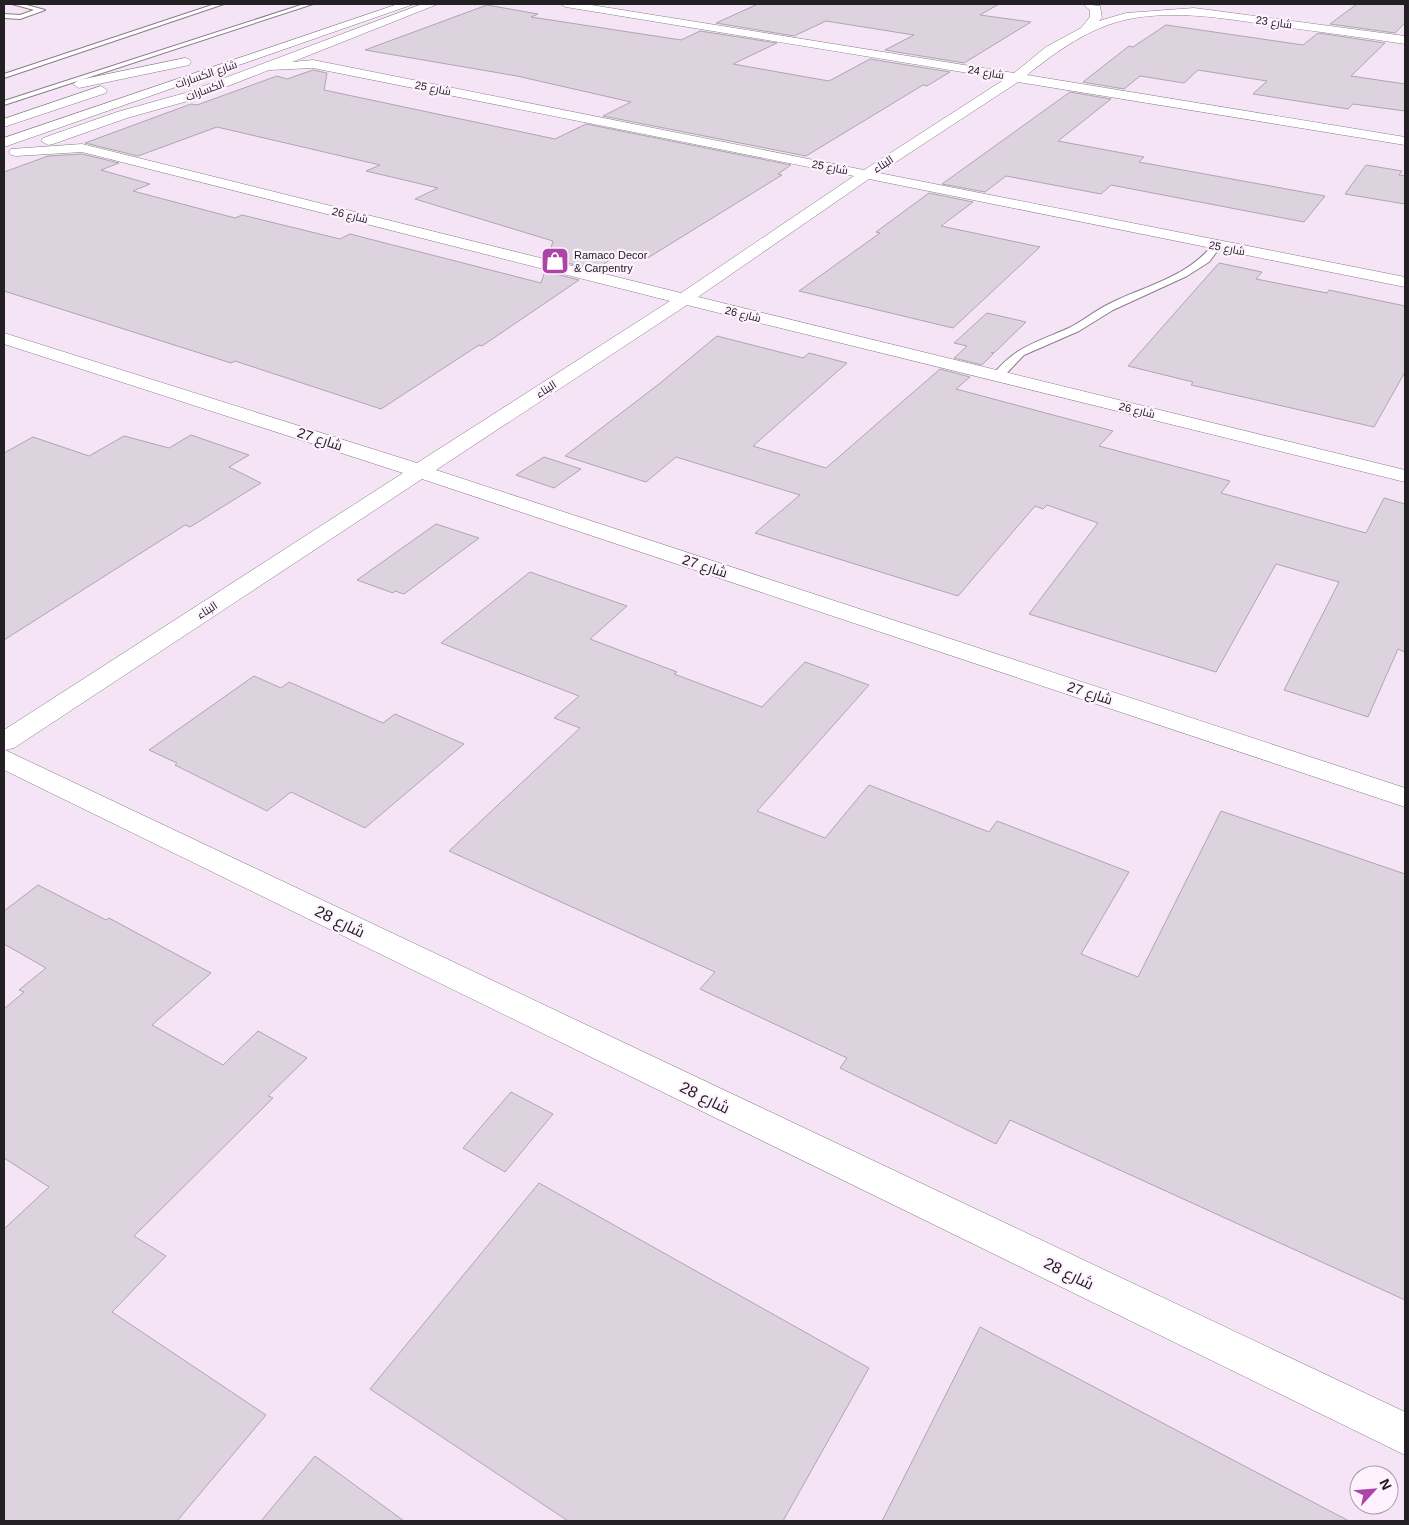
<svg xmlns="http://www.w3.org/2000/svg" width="1409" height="1525" font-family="Helvetica,Cairo,sans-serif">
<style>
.built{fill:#f4e4f6;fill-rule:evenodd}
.building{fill:#ddd3df;stroke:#afa5b0}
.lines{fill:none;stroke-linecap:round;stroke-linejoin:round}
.lane-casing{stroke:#887e89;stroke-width:2}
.street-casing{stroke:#887e89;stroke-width:1}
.secondary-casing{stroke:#887e89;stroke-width:1}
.lane{fill:#fff;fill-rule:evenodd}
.street{fill:#fff;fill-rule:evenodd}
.secondary{fill:#fff;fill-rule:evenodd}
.labels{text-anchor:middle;stroke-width:4.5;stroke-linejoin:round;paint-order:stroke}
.far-street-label{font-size:11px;fill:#232024;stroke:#fdf2fe}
.far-poi-label{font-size:11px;fill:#232024;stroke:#fdf2fe;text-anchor:start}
.street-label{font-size:14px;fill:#232024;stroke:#fdf2fe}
.near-street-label{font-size:16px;fill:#232024;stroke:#fdf2fe}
</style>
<rect width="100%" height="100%" fill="#fdf2fe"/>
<path class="built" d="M 4,4 L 1405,4 L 1405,1521 L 4,1521 ZM 1359,1475 L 1389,1475 L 1389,1505 L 1359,1505 Z"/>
<path class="building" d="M 758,4 L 999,4 L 980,15 L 1031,22 L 964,63 L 885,50 L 914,35 L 826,21 L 794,36 L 716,23 Z
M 1357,4 L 1405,4 L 1405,23 L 1395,33 L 1330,24 Z
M 487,5 L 538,14 L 531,17 L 681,40 L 700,31 L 777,43 L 733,64 L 829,81 L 870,59 L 950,72 L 927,86 L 923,85 L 806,156 L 603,116 L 631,102 L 517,76 L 365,50 Z
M 1166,25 L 1303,45 L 1318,33 L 1385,43 L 1351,76 L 1405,84 L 1405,111 L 1353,104 L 1348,109 L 1253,94 L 1267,81 L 1198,70 L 1184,83 L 1140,76 L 1124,89 L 1083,82 L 1129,46 L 1133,47 Z
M 313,70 L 327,73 L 324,90 L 555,139 L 586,124 L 791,165 L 778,174 L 782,175 L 646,259 L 620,253 L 595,270 L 548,258 L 553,241 L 415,199 L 438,188 L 366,171 L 380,165 L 217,127 L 138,156 L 85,143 L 191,104 L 197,105 L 277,76 L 287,79 Z
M 1070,92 L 1111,99 L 1058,141 L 1144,157 L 1139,162 L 1325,196 L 1304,222 L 1111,185 L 1101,194 L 1006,176 L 985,192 L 942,184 Z
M 82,154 L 119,163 L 101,170 L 150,184 L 133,191 L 235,218 L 242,215 L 340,239 L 350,234 L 541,283 L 545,271 L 579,280 L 482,346 L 479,345 L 381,409 L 235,361 L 231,363 L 4,291 L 4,172 L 48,156 Z
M 1366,165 L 1402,171 L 1399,175 L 1405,176 L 1405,204 L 1345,194 Z
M 929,193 L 973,202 L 941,226 L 1040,247 L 953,328 L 799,291 L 880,233 L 876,232 Z
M 1219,263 L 1262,272 L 1256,279 L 1327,293 L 1329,290 L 1405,306 L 1405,372 L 1374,427 L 1191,385 L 1193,382 L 1128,366 Z
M 987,313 L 1026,322 L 994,353 L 991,352 L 993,354 L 982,365 L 954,358 L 967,346 L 954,343 Z
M 717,336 L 803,358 L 809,353 L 847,363 L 753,446 L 826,468 L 940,369 L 970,377 L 956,389 L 1113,431 L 1099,446 L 1230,481 L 1221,493 L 1366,533 L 1384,498 L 1405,504 L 1405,652 L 1398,649 L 1368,717 L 1284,690 L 1339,582 L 1276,564 L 1216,672 L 1029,614 L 1098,523 L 1047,505 L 1043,509 L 1035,506 L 958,596 L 755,533 L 800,495 L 676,457 L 646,482 L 565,456 L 659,384 Z
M 191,435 L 249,455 L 229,467 L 261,483 L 190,527 L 185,525 L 4,640 L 4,453 L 33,437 L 89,456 L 124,436 L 169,448 Z
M 544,457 L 581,469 L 554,488 L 516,475 Z
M 436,524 L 479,538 L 404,594 L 395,591 L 393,593 L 357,580 Z
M 530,572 L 627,606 L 590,639 L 677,672 L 674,674 L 762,707 L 805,662 L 869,685 L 757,811 L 825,838 L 869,785 L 989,832 L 997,821 L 1129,872 L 1081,954 L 1138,977 L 1221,811 L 1405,874 L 1405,1300 L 1010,1120 L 996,1144 L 840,1068 L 847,1058 L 700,989 L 715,972 L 449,851 L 580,728 L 554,718 L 579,696 L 441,643 Z
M 254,676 L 281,688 L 289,682 L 383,723 L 395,714 L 464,744 L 365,828 L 291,792 L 267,811 L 175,765 L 177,763 L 149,750 Z
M 38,885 L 106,920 L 109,918 L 211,973 L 152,1025 L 223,1065 L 258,1031 L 307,1058 L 268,1096 L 273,1098 L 134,1236 L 166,1256 L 112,1312 L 266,1415 L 177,1521 L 4,1521 L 4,1229 L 49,1187 L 4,1158 L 4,1009 L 24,992 L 19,990 L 46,968 L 4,944 L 4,911 Z
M 511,1092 L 553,1114 L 505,1172 L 463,1148 Z
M 539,1183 L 869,1368 L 783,1521 L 568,1521 L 370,1389 Z
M 980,1327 L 1349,1521 L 882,1521 Z
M 315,1456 L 404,1521 L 261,1521 Z"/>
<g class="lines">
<defs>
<path id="lane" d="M 12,4 L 23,4 L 45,10 L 20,19 L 4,18 L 4,14 L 20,15 L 34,10 Z
M 215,4 L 224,4 L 4,78 L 4,74 Z
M 304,4 L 313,4 L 4,105 L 4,101 Z
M 1213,244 L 1221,246 L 1209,262 L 1187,276 L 1113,310 L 1079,331 L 1024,355 L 1002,378 L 998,379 L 992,376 C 1014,347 1037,342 1069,328 C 1081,322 1092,313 1105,306 C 1140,287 1188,278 1213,244 Z"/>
<path id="street" d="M 422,4 L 438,4 L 292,62 L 313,60 L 864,170 L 1005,79 L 566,7 L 560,4 L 585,4 L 1014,73 L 1046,47 L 1081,28 L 1090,17 L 1090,10 L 1083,4 L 1100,6 L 1102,18 L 1099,21 L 1126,13 L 1194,8 L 1405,36 L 1405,44 C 1360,37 1314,31 1269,25 C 1223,18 1175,10 1129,19 C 1090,27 1057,51 1027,75 L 1405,137 L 1405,145 L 1018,82 L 879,173 L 1405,277 L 1405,287 L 869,179 L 698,297 L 1405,470 L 1405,482 L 687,305 L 436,470 L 1405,788 L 1405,807 L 422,479 L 14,748 L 5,750 L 1405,1412 L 1405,1455 L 4,770 L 4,730 L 403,473 L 4,344 L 4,333 L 417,463 L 670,301 L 82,152 L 16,156 L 11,155 L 9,152 L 11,149 L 82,144 L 681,293 L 854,176 L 313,68 L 269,70 L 195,99 L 127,118 L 53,144 L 48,145 L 41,141 L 43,138 L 117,112 L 185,93 Z"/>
<path id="secondary" d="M 398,4 L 414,4 L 4,147 L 4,138 Z
M 185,58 L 189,59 L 191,62 L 189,65 L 79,88 L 73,84 L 79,80 Z
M 101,86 L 107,90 L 106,93 L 4,127 L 4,119 Z"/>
</defs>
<use href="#lane" class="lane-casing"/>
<use href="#street" class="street-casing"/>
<use href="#secondary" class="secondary-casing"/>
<use href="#lane" class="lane"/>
<use href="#street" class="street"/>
<use href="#secondary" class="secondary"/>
</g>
<defs>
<symbol id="shop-square" viewBox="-11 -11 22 22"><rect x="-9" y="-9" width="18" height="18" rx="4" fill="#ad44a7" stroke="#fdf2fe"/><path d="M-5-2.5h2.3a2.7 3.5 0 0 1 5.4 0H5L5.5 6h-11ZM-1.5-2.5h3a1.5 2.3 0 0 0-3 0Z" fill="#fff"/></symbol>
</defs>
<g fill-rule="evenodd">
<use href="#shop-square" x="539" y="245" width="32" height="32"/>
</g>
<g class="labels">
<g class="far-street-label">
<text transform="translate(1274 22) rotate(8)" y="4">شارع 23</text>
<text transform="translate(986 72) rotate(9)" y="4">شارع 24</text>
<text transform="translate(206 74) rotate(-19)" y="4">شارع الكسارات</text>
<text transform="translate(433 88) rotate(11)" y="4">شارع 25</text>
<text transform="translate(205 90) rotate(-21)" y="4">الكسارات</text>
<text transform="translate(883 164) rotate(-33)" y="4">البناء</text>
<text transform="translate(830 167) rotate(11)" y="4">شارع 25</text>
<text transform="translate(350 215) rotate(14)" y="4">شارع 26</text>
<text transform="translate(1227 248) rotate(11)" y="4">شارع 25</text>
<text transform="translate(743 314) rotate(14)" y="4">شارع 26</text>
<text transform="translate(546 389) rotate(-33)" y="4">البناء</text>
<text transform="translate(1137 410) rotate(14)" y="4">شارع 26</text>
<text transform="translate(207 610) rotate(-33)" y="4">البناء</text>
</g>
<g class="far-poi-label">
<text x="574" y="259">Ramaco Decor<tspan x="574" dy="13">&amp; Carpentry</tspan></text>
</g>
<g class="street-label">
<text transform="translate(320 439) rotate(18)" y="5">شارع 27</text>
<text transform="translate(705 566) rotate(18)" y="5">شارع 27</text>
<text transform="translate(1090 693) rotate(18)" y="5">شارع 27</text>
</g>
<g class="near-street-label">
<text transform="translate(340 921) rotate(26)" y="6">شارع 28</text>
<text transform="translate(705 1097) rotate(26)" y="6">شارع 28</text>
<text transform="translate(1069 1273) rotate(26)" y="6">شارع 28</text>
</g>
</g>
<rect width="1409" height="1525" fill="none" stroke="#232024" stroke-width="10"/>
<g transform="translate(1374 1490) rotate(64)"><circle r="24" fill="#fdf2fe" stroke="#a69ea7"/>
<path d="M0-4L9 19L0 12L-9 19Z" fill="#ad44a7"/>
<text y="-8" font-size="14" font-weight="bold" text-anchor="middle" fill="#232024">N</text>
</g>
</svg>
